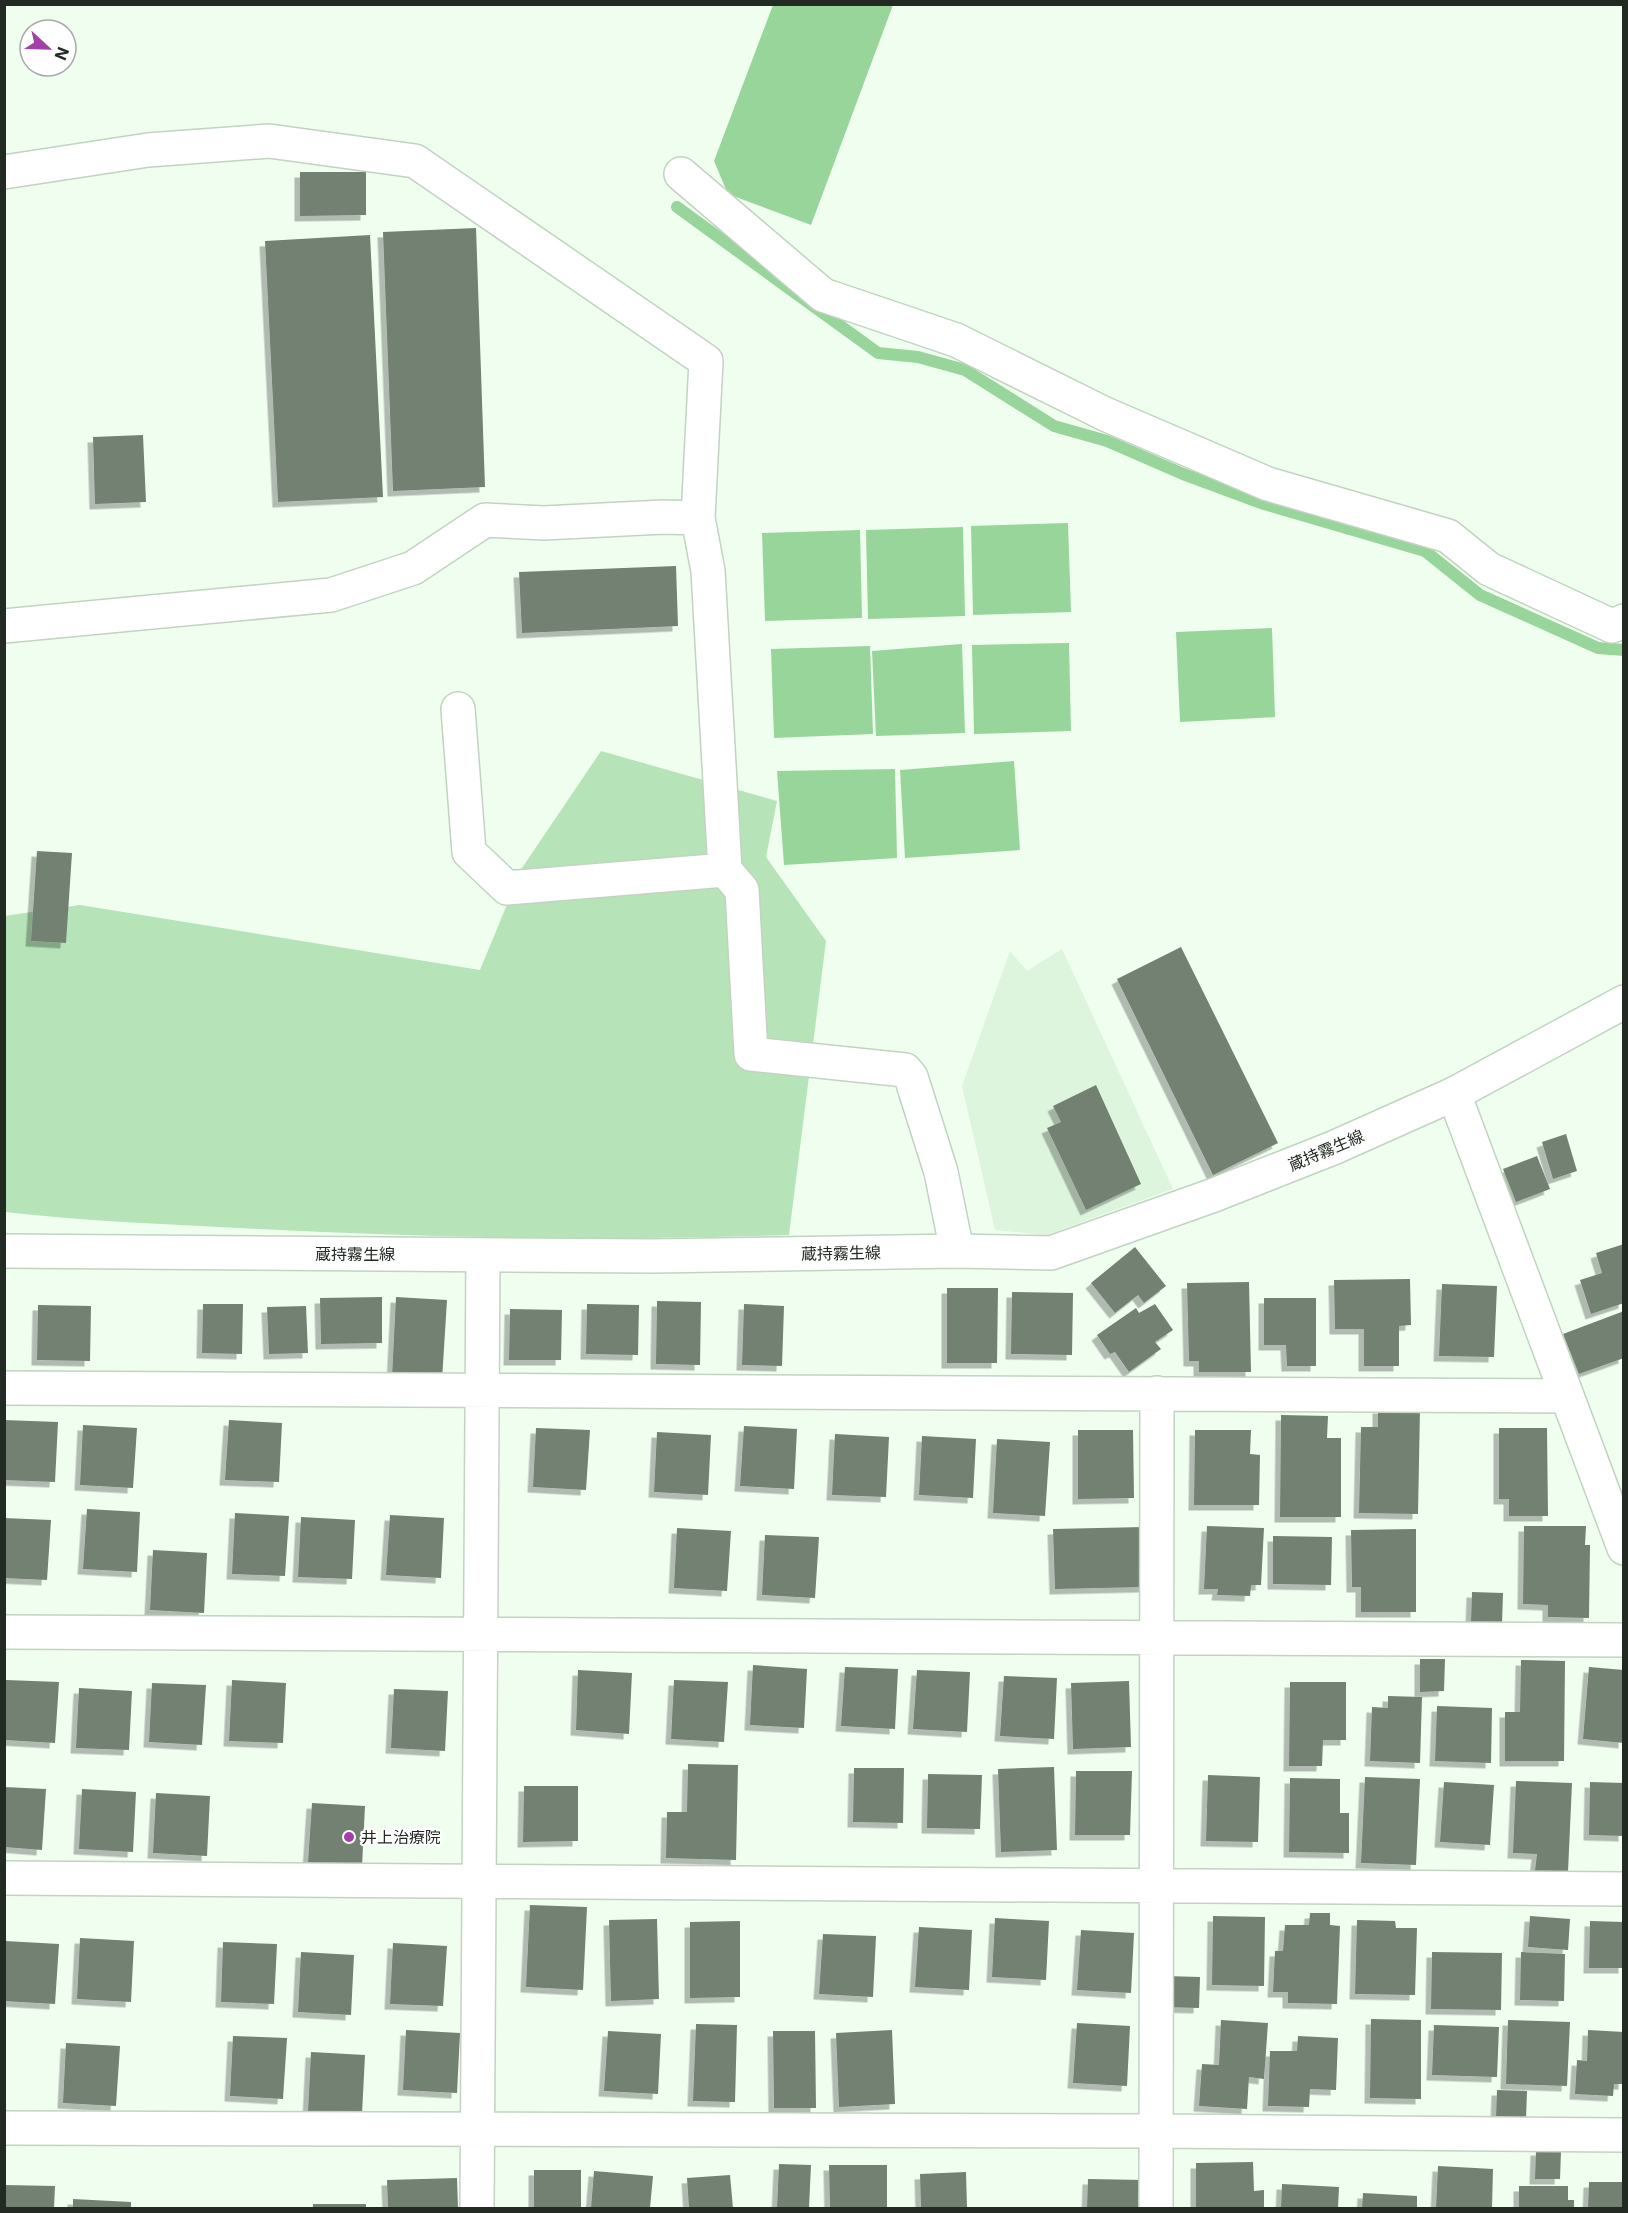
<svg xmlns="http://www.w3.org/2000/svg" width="1628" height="2213" font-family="Inter,'Noto Sans JP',sans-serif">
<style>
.built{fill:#ddf4dd}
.green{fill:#b6e3b7}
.water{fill:#98d59a}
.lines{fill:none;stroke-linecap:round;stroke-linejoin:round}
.stream{stroke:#98d59a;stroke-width:12}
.building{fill:#728172;filter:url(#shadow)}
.minor-casing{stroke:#c2d3c2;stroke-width:36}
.major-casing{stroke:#c2d3c2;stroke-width:36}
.minor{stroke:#fff;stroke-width:33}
.major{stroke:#fff;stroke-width:33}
.poi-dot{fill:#a140a7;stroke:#fff;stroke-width:2}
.labels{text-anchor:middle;stroke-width:4.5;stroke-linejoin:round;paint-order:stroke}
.street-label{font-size:16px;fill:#232923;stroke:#fff}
.poi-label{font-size:16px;fill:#232923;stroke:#fff;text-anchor:start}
</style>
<defs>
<filter id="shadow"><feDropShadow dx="-5.5" dy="5.5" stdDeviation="0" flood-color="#0004"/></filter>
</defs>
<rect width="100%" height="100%" fill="#f0fef0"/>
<path class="built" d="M 1062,949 L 1173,1189 L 1046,1235 L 995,1230 L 962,1086 L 1010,951 L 1027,971 Z"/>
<path class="green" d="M 601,751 L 777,801 L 766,857 L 826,941 L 789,1235 C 606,1241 422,1238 240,1228 C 161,1224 83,1221 5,1212 L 4,916 L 80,905 L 480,970 L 522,868 Z"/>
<path class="water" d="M 773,5 L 893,5 L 811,225 L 728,194 L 714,161 Z
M 1068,523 L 1071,612 L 973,615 L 971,526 Z
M 963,527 L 965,616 L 868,619 L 866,530 Z
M 860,530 L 862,618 L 765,621 L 762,533 Z
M 1272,628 L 1275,717 L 1180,722 L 1176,632 Z
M 1069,643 L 1071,731 L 974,734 L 972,645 Z
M 962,644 L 965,733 L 876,736 L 872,651 Z
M 870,646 L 873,734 L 774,738 L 771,649 Z
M 1014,761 L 1020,850 L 905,858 L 900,770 Z
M 895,769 L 897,858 L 784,865 L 777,771 Z"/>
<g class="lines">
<path class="stream" d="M 677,207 L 878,353 L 918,357 L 965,370 L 1054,426 L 1107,441 L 1183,474 L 1264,504 L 1425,551 L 1480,595 L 1598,648 L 1624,650"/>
</g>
<path class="building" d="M 300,172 L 366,172 L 366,215 L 300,216 Z
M 476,228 L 485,487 L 393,491 L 383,232 Z
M 370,235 L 383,497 L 278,502 L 265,241 Z
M 143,435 L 146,502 L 95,504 L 93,437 Z
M 676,566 L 678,626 L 522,633 L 519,572 Z
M 37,851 L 72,853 L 66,943 L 31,941 Z
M 1181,947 L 1278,1143 L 1213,1175 L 1117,979 Z
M 1096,1085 L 1141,1184 L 1086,1210 L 1047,1128 L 1061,1122 L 1053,1106 Z
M 1566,1134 L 1577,1171 L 1553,1179 L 1542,1142 Z
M 1537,1156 L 1550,1189 L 1516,1202 L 1503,1169 Z
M 1624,1244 L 1624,1303 L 1591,1314 L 1580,1280 L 1602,1273 L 1596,1253 Z
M 1135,1247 L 1166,1286 L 1144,1303 L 1138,1295 L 1115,1313 L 1091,1283 Z
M 1410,1279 L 1411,1325 L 1399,1326 L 1399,1366 L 1364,1366 L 1364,1329 L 1335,1329 L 1334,1280 Z
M 1249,1282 L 1251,1372 L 1199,1372 L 1199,1361 L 1189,1361 L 1187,1283 Z
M 1442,1284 L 1497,1286 L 1494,1357 L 1439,1356 Z
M 947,1288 L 998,1288 L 997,1363 L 947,1363 Z
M 1012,1292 L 1073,1293 L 1072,1355 L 1011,1354 Z
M 382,1297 L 382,1343 L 321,1344 L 320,1298 Z
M 396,1297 L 447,1300 L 442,1380 L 392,1377 Z
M 1264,1298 L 1316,1298 L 1316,1366 L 1287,1366 L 1286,1345 L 1264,1345 Z
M 657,1301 L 701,1302 L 700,1365 L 656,1364 Z
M 203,1304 L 243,1304 L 242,1354 L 202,1353 Z
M 587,1304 L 639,1305 L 638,1355 L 586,1354 Z
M 744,1304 L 784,1306 L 782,1366 L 742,1365 Z
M 1155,1304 L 1173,1330 L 1155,1342 L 1161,1349 L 1129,1372 L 1115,1352 L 1110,1354 L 1097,1335 L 1136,1308 L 1139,1313 Z
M 38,1305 L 91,1306 L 90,1361 L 37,1360 Z
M 306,1306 L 308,1353 L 269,1354 L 267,1307 Z
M 510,1309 L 562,1310 L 561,1360 L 509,1360 Z
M 1624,1311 L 1624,1358 L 1579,1374 L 1563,1334 Z
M 1378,1408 L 1420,1409 L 1418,1514 L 1359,1513 L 1361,1427 L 1378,1427 Z
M 1281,1415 L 1328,1416 L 1327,1438 L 1341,1438 L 1341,1517 L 1280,1517 Z
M 4,1420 L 58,1422 L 55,1482 L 4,1480 Z
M 229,1420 L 282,1423 L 279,1482 L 225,1480 Z
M 83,1425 L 137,1428 L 133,1488 L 80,1485 Z
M 744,1426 L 797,1429 L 794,1489 L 740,1486 Z
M 536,1428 L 590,1430 L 586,1490 L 533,1487 Z
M 1499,1428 L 1547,1428 L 1548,1516 L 1509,1516 L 1509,1499 L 1499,1499 Z
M 1078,1430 L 1133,1430 L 1134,1498 L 1078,1499 Z
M 1195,1430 L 1251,1430 L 1250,1454 L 1260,1455 L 1259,1505 L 1194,1505 Z
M 657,1432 L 711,1435 L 708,1495 L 654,1492 Z
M 835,1434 L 889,1437 L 886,1497 L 832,1495 Z
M 922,1436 L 976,1439 L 973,1498 L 919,1495 Z
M 997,1439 L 1050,1442 L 1045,1516 L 993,1513 Z
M 87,1509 L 140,1512 L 137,1572 L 83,1569 Z
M 235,1513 L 289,1516 L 285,1576 L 232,1574 Z
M 390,1515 L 444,1518 L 441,1578 L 386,1575 Z
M 301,1517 L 355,1520 L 352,1579 L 298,1577 Z
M 4,1518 L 51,1520 L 47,1580 L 4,1578 Z
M 1207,1526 L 1264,1528 L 1261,1585 L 1251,1585 L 1250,1596 L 1217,1595 L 1218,1589 L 1204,1589 Z
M 1524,1526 L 1586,1526 L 1585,1545 L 1590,1545 L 1589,1618 L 1548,1617 L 1548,1605 L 1523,1604 Z
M 1144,1527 L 1145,1587 L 1055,1589 L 1053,1529 Z
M 677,1528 L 731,1531 L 727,1591 L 674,1588 Z
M 1416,1529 L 1416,1612 L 1361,1612 L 1361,1587 L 1352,1587 L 1351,1530 Z
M 765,1535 L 819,1537 L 815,1598 L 762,1595 Z
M 1273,1536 L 1332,1537 L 1331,1585 L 1273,1584 Z
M 153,1550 L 207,1553 L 204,1613 L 150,1610 Z
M 1472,1592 L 1503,1593 L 1502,1624 L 1471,1622 Z
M 1420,1659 L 1445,1659 L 1444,1691 L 1420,1692 Z
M 1521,1660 L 1565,1661 L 1564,1761 L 1505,1761 L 1505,1712 L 1520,1712 Z
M 753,1665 L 807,1669 L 804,1728 L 750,1725 Z
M 845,1667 L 898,1669 L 895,1729 L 841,1726 Z
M 1589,1667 L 1624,1670 L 1624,1743 L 1583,1739 Z
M 578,1670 L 632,1673 L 629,1734 L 576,1730 Z
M 917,1670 L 970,1672 L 967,1732 L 913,1729 Z
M 1004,1676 L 1057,1678 L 1054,1739 L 1000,1736 Z
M 6,1680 L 59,1682 L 55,1743 L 5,1740 Z
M 232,1680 L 286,1683 L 283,1743 L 229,1741 Z
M 674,1680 L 728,1682 L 724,1742 L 671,1739 Z
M 1129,1681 L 1131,1747 L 1073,1749 L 1071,1683 Z
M 1290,1682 L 1346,1682 L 1346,1740 L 1323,1740 L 1322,1766 L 1289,1766 Z
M 152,1683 L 206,1685 L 202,1745 L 149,1742 Z
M 79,1688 L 132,1691 L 129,1750 L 76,1748 Z
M 394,1689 L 448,1691 L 445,1751 L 391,1748 Z
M 1388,1696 L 1422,1697 L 1420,1763 L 1370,1761 L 1372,1707 L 1388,1708 Z
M 1437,1706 L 1492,1708 L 1491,1763 L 1435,1761 Z
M 688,1764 L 738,1765 L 736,1860 L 666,1858 L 667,1812 L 687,1812 Z
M 1054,1767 L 1057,1850 L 1001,1852 L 998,1769 Z
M 854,1768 L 904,1768 L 903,1823 L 853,1822 Z
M 1076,1771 L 1132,1771 L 1130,1835 L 1075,1835 Z
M 928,1774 L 982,1775 L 980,1829 L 927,1828 Z
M 1208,1775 L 1260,1777 L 1258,1842 L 1206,1841 Z
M 1365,1777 L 1420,1779 L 1416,1865 L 1361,1863 Z
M 1290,1778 L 1340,1779 L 1340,1813 L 1349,1813 L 1349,1853 L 1289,1852 Z
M 1516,1781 L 1572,1783 L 1568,1872 L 1535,1871 L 1537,1854 L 1513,1853 Z
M 1444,1782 L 1494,1785 L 1490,1845 L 1440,1842 Z
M 1590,1782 L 1624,1783 L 1624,1836 L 1589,1835 Z
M 524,1786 L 578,1786 L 578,1841 L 523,1842 Z
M 4,1787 L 46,1789 L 42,1850 L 4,1847 Z
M 82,1789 L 136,1792 L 133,1852 L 79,1849 Z
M 156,1793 L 210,1796 L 207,1856 L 153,1853 Z
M 312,1803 L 365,1806 L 362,1866 L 308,1863 Z
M 530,1905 L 587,1907 L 583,1990 L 526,1987 Z
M 1310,1913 L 1330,1913 L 1330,1925 L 1340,1926 L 1337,2004 L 1288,2003 L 1288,1992 L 1273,1992 L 1275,1951 L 1283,1951 L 1285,1925 L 1309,1925 Z
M 1213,1916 L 1265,1917 L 1264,1986 L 1212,1985 Z
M 1530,1916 L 1570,1919 L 1568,1950 L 1528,1947 Z
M 995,1918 L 1049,1921 L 1046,1980 L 992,1977 Z
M 657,1919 L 659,1999 L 611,2001 L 609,1920 Z
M 1357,1920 L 1395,1921 L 1396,1928 L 1417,1928 L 1415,1995 L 1355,1994 Z
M 740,1921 L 740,1997 L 690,1998 L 690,1922 Z
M 1590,1921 L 1624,1922 L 1624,1968 L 1589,1968 Z
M 919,1927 L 972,1930 L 969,1990 L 915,1987 Z
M 1081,1930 L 1134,1933 L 1131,1993 L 1077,1990 Z
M 823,1934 L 876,1936 L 873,1997 L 819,1994 Z
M 80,1938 L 134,1941 L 131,2002 L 77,1999 Z
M 5,1941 L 59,1944 L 55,2004 L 4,2001 Z
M 223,1942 L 277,1944 L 274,2004 L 221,2002 Z
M 393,1943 L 447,1946 L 443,2006 L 390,2004 Z
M 301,1952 L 354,1955 L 351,2015 L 298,2012 Z
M 1432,1952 L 1502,1953 L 1501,2010 L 1431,2009 Z
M 1521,1952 L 1565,1954 L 1564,2001 L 1520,2000 Z
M 1165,1976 L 1200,1977 L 1199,2008 L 1164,2007 Z
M 1371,2019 L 1421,2020 L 1421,2099 L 1370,2098 Z
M 1221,2020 L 1268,2023 L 1264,2079 L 1249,2077 L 1247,2109 L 1199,2106 L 1202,2064 L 1219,2065 Z
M 1508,2020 L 1570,2022 L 1567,2086 L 1506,2084 Z
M 1077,2023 L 1130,2026 L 1127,2086 L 1073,2083 Z
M 696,2024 L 737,2025 L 735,2102 L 693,2101 Z
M 1434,2025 L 1499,2027 L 1497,2077 L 1432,2075 Z
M 406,2030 L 460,2033 L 457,2093 L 403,2090 Z
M 892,2030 L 895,2104 L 839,2107 L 836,2033 Z
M 1588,2030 L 1624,2032 L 1624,2084 L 1614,2084 L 1613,2096 L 1575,2094 L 1577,2060 L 1587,2061 Z
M 608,2031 L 661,2034 L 658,2094 L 604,2091 Z
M 773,2031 L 815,2031 L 816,2108 L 774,2108 Z
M 233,2036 L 287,2038 L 283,2099 L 230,2096 Z
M 1298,2036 L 1338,2038 L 1336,2090 L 1310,2089 L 1309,2107 L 1268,2106 L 1270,2051 L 1297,2051 Z
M 66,2043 L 120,2046 L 116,2106 L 63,2103 Z
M 311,2052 L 365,2055 L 362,2114 L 308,2112 Z
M 1497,2090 L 1527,2091 L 1526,2119 L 1496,2117 Z
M 1536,2150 L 1561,2151 L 1560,2179 L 1535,2179 Z
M 1253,2162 L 1254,2191 L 1264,2190 L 1264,2208 L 1196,2208 L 1196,2163 Z
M 779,2164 L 811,2165 L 809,2208 L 777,2208 Z
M 829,2165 L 887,2165 L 887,2208 L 830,2208 Z
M 1438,2166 L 1493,2169 L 1492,2208 L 1436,2208 Z
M 534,2170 L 581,2170 L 581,2208 L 534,2208 Z
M 594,2171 L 653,2176 L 650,2208 L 591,2208 Z
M 966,2172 L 967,2208 L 921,2208 L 920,2174 Z
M 730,2175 L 733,2208 L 689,2208 L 687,2178 Z
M 457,2178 L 458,2208 L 388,2208 L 387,2180 Z
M 1088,2179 L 1143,2180 L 1143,2208 L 1087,2208 Z
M 1589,2182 L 1624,2182 L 1624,2208 L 1588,2208 Z
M 1282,2184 L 1339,2187 L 1338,2208 L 1281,2208 Z
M 4,2185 L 55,2186 L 54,2208 L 4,2208 Z
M 1519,2186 L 1568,2186 L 1568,2200 L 1574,2200 L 1574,2208 L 1519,2208 Z
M 1363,2193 L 1417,2196 L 1417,2208 L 1362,2208 Z
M 73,2199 L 131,2202 L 131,2208 L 73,2208 Z
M 313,2204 L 366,2204 L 366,2208 L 313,2208 Z"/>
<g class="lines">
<defs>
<path id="minor" d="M 4,172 L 148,150 L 269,141 L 415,161 L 706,361 L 698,518
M 681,174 L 823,295 L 956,340 L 1105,414 L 1268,484 L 1448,536 L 1489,569 L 1612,626 L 1624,621
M 4,626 L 331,595 L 413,568 L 485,520 L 544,523 L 663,517 L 698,518 L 708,571 L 725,870 L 742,890 L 751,1054 L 905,1070 L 911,1077 L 941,1172 L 957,1251
M 458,709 L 469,852 L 507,888 L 725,870
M 1454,1094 L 1624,1548
M 4,1388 L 1567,1396
M 4,1632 L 1624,1640
M 4,1878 L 1624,1889
M 4,2128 L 1157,2131 L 1624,2135
M 477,2208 L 483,1255
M 1156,2208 L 1157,1393"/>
<path id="major" d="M 4,1251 L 652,1256 L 957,1251 L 1051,1253 L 1214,1195 L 1333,1148 L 1454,1094 L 1624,1002"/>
</defs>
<use href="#minor" class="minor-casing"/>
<use href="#major" class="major-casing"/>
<use href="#minor" class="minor"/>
<use href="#major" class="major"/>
</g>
<circle class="poi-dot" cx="349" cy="1837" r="6"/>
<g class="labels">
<g class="street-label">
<text transform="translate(1326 1150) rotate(-23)" y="6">蔵持霧生線</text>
<text transform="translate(841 1253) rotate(-1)" y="6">蔵持霧生線</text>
<text x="355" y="1260">蔵持霧生線</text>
</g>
<g class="poi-label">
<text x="361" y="1843">井上治療院</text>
</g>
</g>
<rect width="1628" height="2213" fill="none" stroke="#232923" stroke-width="12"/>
<g transform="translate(48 48) rotate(112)"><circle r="28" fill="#ffffff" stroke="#a7a9a7" stroke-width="1.5"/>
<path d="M0-4.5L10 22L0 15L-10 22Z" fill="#a140a7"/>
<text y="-9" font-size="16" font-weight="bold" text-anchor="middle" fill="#232923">N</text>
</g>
</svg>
